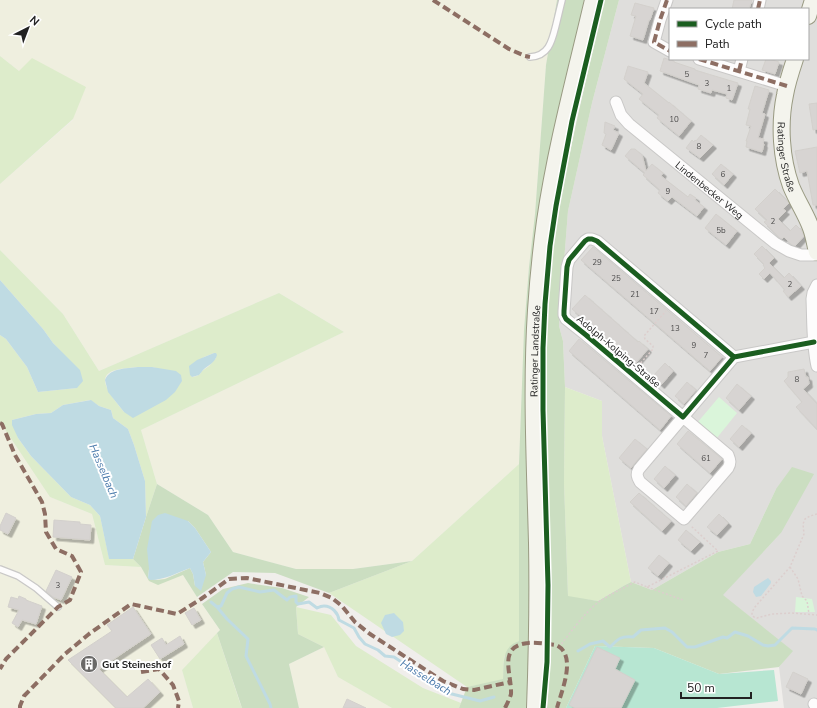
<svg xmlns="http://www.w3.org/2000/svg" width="817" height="708" font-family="'Nunito Sans',sans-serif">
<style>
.residential{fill:#dfdedc;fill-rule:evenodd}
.farmland{fill:#efefdf}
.grass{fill:#ddeccb;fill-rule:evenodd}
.forest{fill:#cbdec1;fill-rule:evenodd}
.park{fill:#daf5da}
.pitch{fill:#b7e6d2}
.water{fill:#bfdbe3}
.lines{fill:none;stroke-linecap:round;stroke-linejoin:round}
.stream{stroke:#bfdbe3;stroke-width:3}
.building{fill:#d7d4d2;stroke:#d3d0cc;filter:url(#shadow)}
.lane-casing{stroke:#c9c8c7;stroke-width:8}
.street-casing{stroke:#c9c8c7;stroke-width:13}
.secondary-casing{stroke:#999a82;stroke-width:18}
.path{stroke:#dccecd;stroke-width:1.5;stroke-dasharray:2 2;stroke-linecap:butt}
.lane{stroke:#fdfcfc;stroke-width:5.5}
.street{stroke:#fdfcfc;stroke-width:11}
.secondary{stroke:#f4f4ed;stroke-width:16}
.quiet{stroke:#8d6e63;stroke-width:4;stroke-dasharray:8 4;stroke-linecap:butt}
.cycleway-casing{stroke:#fff;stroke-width:8}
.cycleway{stroke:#1b5e20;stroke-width:5}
.labels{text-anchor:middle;stroke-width:4;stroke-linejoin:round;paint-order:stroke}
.number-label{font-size:8px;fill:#4f4e4e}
.street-label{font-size:10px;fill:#222;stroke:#fff}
.poi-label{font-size:10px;font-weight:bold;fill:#222;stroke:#fff;text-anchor:start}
.water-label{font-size:11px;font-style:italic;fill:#4a7aab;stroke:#fff}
</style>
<defs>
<filter id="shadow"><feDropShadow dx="3.5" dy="3.5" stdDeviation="0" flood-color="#0004"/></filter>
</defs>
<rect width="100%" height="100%" fill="#f0eeeb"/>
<path class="residential" d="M 619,0 L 817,0 L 817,708 L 784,708 L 779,667 L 792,651 L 722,595 L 781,533 L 776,489 L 750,544 L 718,552 L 652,590 L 631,582 L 602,436 L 602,401 L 565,387 L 563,341 L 559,326 L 568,211 L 592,103 ZM 670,9 L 808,9 L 808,59 L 670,59 Z"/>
<path class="farmland" d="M 0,0 L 557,0 L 546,65 L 535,214 L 529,267 L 524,330 L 519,464 L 412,561 L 353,569 L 296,569 L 233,552 L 208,515 L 157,484 L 141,430 L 344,332 L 279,293 L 99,371 L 63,314 L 0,250 L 0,184 L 73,120 L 19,71 L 0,56 Z
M 0,422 L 50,497 L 92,514 L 105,565 L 141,567 L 149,581 L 183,575 L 197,597 L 220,630 L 182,670 L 193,708 L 0,708 Z
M 324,647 L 338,677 L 392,708 L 299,708 L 289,664 Z"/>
<path class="grass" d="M 0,56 L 19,71 L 32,58 L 86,87 L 73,119 L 0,184 Z
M 0,250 L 63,314 L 99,371 L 279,293 L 344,332 L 141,430 L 157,484 L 146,517 L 145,481 L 134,445 L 128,429 L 113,418 L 111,410 L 99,406 L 90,400 L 63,405 L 51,413 L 36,414 L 12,420 L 18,438 L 31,456 L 71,497 L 90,505 L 100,516 L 109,558 L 133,559 L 141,567 L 105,565 L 92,514 L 50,497 L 0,422 L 0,335 L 6,339 L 27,367 L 38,392 L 77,388 L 65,356 L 53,343 L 43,329 L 0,280 ZM 214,353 L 216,358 L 209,366 L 202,371 L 200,374 L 197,376 L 192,377 L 190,371 L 190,369 L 204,357 ZM 138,367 L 152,367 L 156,368 L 124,412 C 116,401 91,376 116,370 C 123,368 132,368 138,367 Z
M 565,387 L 602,401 L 602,436 L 631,582 L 625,585 L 598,601 L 568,597 L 564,483 Z
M 519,464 L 519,641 L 515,643 L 504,657 L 503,680 L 467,687 L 329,593 L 412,561 Z
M 296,607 L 331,615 L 356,646 L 423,688 L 461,703 L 459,708 L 392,708 L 338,677 L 324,647 L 298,634 Z
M 217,633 L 240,703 L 242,708 L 193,708 L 182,670 Z"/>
<path class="forest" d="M 557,0 L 584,0 L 549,168 L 530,619 L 530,651 L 526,708 L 459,708 L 467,687 L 503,679 C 504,664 501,647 519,641 L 519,464 L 524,330 L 529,267 L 535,214 L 546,65 Z
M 604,0 L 619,0 L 592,103 L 568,211 L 559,326 L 563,341 L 565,387 L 564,483 L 568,596 L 598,601 L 625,585 L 631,582 L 652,590 L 718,552 L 750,544 L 776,489 L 792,467 L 814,474 L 781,533 L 723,595 L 793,651 L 779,667 L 719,674 L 654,648 L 595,646 L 566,708 L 547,708 C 553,644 551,579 549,515 C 547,455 545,395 546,335 C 549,221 580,111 604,0 Z
M 157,484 L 208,515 L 233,552 L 296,569 L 353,569 L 412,561 L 329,593 L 275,573 L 233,572 L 197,597 L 183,575 L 158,585 L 149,581 L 141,567 L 133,559 L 146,517 ZM 188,521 L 195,528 L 211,552 L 203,562 L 206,575 L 195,586 L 193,574 L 190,568 L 165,579 L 157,580 L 148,578 L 149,569 Z
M 248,583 L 282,588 L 309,597 L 296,607 L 298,634 L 324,647 L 289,664 L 299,708 L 242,708 L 217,633 L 220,630 L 202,604 L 223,589 Z"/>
<path class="park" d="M 719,397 L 737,413 L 716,439 L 697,423 Z
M 796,597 L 812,599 L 815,612 L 795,612 Z"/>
<path class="pitch" d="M 595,646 L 654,648 L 719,674 L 774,670 L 778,701 L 717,708 L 566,708 Z"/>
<path class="water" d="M 0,280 L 43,329 L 53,343 L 80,370 L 83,381 L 77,388 L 38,392 L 27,367 L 6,339 L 0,335 Z
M 214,353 L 216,353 L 217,355 C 215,363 208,365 203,370 C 202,371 201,373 199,375 C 197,376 194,376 192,377 L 190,375 L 189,366 L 197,360 Z
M 138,367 L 152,367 L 176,371 L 181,375 L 182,381 L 175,392 L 166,400 L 133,418 L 124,412 L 108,392 L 105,380 C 110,367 127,369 138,367 Z
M 91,400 L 99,406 L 111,410 L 113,418 L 128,429 L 134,445 L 145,481 L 146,517 L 133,559 L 109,559 L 100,516 L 90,505 L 71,497 L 31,456 L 18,438 L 12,425 L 12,420 L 36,414 L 51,413 L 63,405 Z
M 165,513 L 188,521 L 195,528 L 211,552 L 203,562 L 206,575 L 201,591 L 195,586 L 193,574 L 190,568 C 176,573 165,580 150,580 L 148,578 L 149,569 L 147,549 L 152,521 L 158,515 Z
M 768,578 L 771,581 L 771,583 L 761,596 L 756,597 L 753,592 L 754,587 Z
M 394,613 L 403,622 L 404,631 L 400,635 L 392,637 L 386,634 L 381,623 L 385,615 Z"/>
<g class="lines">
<path class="stream" d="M 211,602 L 217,607 L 221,606 L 227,593 L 232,589 L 239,587 L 260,592 L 274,590 L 287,600 L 290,597 L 296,596 L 296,602 L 298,604 L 309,602 L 317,608 C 319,607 322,606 324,606 C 332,606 338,613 339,620 L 354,628 L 359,637 L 365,644 L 378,650 L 385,656 L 394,657 L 448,693 L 480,701 L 494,697
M 217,607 L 227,619 L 248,639 L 246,656 L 270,704 L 271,708
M 578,651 L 590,644 L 603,641 L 610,647 C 619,638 621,636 633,637 L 641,630 L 665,628 L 672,632 L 687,647 L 695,647 L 723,637 L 727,638 L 735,632 L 748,636 L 763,645 L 768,646 L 775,645 L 792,628 L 815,629 L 817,630"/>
</g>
<path class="building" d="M 734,0 L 752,0 L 749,9 L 732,9 Z
M 635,3 L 654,8 L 650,20 L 649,20 L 643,40 L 630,36 L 636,16 L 631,15 Z
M 664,58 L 674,61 L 674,62 L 695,69 L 695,70 L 738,83 L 732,100 L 726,98 L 727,94 L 712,90 L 711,93 L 698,89 L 699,85 L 660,71 Z
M 766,59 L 769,59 L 779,62 L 775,74 L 762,70 Z
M 628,66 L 648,72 L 644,83 L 669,103 L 669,102 L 691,121 L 679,136 L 657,118 L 659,115 L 639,99 L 643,94 L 624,79 Z
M 755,86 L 769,90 L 762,113 L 765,114 L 758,138 L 764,139 L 763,143 L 764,144 L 762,152 L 746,147 L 747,141 L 746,141 L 751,126 L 746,125 L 750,109 L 748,109 Z
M 817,103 L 817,129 L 813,130 L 809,104 Z
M 605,122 L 615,126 L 613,130 L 619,133 L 611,150 L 602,145 L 606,134 L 604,133 Z
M 701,135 L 713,145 L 700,158 L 686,148 L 692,140 L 694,142 L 695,140 L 696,141 Z
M 817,147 L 817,205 L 813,205 L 807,171 L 800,173 L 795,151 Z
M 631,149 L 635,149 L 642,155 L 646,171 L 652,164 L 663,173 L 661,176 L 688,197 L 690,194 L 696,198 L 695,200 L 704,207 L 697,216 L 672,197 L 668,201 L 658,193 L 660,190 L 643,175 L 645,173 L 625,156 Z
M 721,164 L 733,174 L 724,185 L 712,174 Z
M 775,189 L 789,203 L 783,209 L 786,211 L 778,219 L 790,231 L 796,225 L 802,231 L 804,236 L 795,246 L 792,245 L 784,237 L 782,239 L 780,238 L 764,222 L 767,220 L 755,209 Z
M 716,214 L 737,231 L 726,245 L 705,228 Z
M 762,246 L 774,258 L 769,263 L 784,278 L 789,273 L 801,286 L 788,297 L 783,291 L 785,290 L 770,273 L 764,279 L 759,274 L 765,268 L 763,265 L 764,264 L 754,254 Z
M 593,247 L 722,357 L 710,371 L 581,260 Z
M 585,295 L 638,342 L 639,341 L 648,349 L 636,363 L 572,309 Z
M 579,339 L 671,416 L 660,430 L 569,351 Z
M 665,363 L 673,371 L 661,385 L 652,377 Z
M 804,369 L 806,377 L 808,377 L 809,384 L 803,389 L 817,404 L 817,429 L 796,407 L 802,402 L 784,381 L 788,377 L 788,372 Z
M 687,382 L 696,390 L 684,404 L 675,396 Z
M 737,384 L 751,396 L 739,410 L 726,398 Z
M 742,425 L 751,433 L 739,447 L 730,439 Z
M 688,431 L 722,459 L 710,473 L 677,444 Z
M 635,439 L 647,449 L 634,464 L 631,468 L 619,458 Z
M 665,466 L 675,475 L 664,488 L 654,479 Z
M 687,484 L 697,493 L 686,506 L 676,497 Z
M 639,493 L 671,521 L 662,531 L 630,502 Z
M 6,513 L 16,518 L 8,534 L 0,530 L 0,526 Z
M 719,514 L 728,523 L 717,535 L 707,527 Z
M 54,520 L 80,522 L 80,524 L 91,525 L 90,540 L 53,537 Z
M 686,530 L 700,542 L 691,551 L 678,540 Z
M 659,555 L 669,563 L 658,576 L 648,568 Z
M 56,570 L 72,577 L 61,600 L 53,597 L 46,591 Z
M 19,596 L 26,599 L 26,600 L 42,606 L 36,624 L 22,620 L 18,627 L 12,623 L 19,610 L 8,607 L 11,597 L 18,599 Z
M 133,607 L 151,634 L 99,669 L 127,697 L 148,679 L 160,692 L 143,708 L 116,708 L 68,660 L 112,631 L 107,625 Z
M 194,608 L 201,620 L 192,625 L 185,613 Z
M 180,636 L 184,644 L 160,659 L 151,645 L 162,638 L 166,645 Z
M 597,647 L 620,658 L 615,669 L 635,680 L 621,708 L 575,708 L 569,705 Z
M 793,672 L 808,679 L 801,694 L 786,687 Z
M 347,699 L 366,708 L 343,708 Z"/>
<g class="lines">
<defs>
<path id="lane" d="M 530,57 C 549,56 552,41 556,25 C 558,17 560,8 562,0
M 0,569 L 18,576 L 36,588 L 58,607"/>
<g id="street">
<path d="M 667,0 L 660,20 L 654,42 L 670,51"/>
<path d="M 758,9 L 760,0"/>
<path d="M 699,59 L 787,86"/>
<path d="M 739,71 L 742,59"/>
<path id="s1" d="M 616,102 L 621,115 L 629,124 L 775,243 L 789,251 L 801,255 L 817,255"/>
<path d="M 817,285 L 813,293 L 812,299 C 813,321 812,344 817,366"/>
<path d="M 734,357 L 597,241 L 592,239 L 588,239 L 585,241 L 569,260 L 567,267 L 564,311 L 564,315 L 566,319 L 586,335 L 683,417 L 734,357 L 814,342"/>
<path d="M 683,417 L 728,455 C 730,460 731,463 728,468 L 684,519 L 640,482 C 637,477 636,474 639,469 Z"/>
<path d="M 814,704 L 817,706"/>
</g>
<g id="secondary">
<path d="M 808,16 L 813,0"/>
<path id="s2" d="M 795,59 C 791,71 787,83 785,95 C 779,124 781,158 791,186 C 797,201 806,214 811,228 C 814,236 815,244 817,252"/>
<path id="s3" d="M 535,708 C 537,653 538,598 537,543 C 535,465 531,388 536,310 C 538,280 541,250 545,221 C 556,146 576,73 593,0"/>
</g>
</defs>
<use href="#lane" class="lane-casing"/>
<use href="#street" class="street-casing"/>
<use href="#secondary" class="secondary-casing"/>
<path class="path" d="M 638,366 L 653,349 L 653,346 L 645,339 L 644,336 L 666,311
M 817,514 L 810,516 L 805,519 L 803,524 L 804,534 L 790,567 L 755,607 L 752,612 L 752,615 L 754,617 L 757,618 L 772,614 L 792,613 L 817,615
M 790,567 L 798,579 L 802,596 L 807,601 L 809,614
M 647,587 L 683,600
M 559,647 C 571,632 582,616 596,604 C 608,595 622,589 635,582 L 647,587 L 718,551 L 691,526"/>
<use href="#lane" class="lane"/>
<use href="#street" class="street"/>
<use href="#secondary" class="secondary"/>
<path class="quiet" d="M 433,0 L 509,49 L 525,56 L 530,57
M 667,0 L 660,20 L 654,42 L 670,51
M 758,9 L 760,0
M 699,59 L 787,86
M 739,71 L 742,59
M 0,423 L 2,424 L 15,455 L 42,502 L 45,514 L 46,532 L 56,549 L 72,556 L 81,572 L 70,600 L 58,607 L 6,659 L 0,669
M 141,672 L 159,669 L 173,685 L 179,701 L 178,708
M 20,708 L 20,706 L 24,696 L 65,654 L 89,634 L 131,604 L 177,614 L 201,599 L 229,579 L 247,578 L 320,593 L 332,598 L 342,606 L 355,622 L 370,634 L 443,681 L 463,689 L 474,690 L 510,682
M 505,708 C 507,704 510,698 511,694 C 512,674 497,646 528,643 C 536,642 547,644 556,645 C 578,655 561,692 557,708"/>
<defs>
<path id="cycleway" d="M 734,357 L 597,241 L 592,239 L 588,239 L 585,241 L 569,260 L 567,267 L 564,311 L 564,315 L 566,319 L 586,335 L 683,417 L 734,357 L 814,342
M 543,708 L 547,662 L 548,585 L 543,410 L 543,348 L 545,304 L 550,246 L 556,206 L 572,121 L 601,0"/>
</defs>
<use href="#cycleway" class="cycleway-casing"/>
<use href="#cycleway" class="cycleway"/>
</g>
<defs>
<symbol id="building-disc" viewBox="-11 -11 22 22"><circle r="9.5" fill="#6a6968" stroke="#fff"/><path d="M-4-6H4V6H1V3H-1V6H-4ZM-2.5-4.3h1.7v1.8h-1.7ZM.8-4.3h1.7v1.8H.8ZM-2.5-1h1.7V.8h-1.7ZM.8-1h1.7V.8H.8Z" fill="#fff"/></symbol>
</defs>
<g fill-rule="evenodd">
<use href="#building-disc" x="79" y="654" width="20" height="20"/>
</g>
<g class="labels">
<g class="number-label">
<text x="687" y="77">5</text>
<text x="707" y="86">3</text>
<text x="729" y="91">1</text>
<text x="674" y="122">10</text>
<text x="699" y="149">8</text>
<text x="723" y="177">6</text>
<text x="668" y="194">9</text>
<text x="773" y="224">2</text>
<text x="721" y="233">5b</text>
<text x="597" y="265">29</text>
<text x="616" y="281">25</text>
<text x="790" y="287">2</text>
<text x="635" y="297">21</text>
<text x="654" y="314">17</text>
<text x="675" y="331">13</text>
<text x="694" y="348">9</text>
<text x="706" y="358">7</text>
<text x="797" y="382">8</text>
<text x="706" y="461">61</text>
<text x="58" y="588">3</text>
</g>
<g class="street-label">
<text dy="4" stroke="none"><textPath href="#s2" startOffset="100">Ratinger Straße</textPath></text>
<text dy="4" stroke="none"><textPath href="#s1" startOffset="130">Lindenbecker Weg</textPath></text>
<text dy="4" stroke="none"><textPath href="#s3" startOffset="357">Ratinger Landstraße</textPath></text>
<text transform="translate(619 351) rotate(40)" y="4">Adolph-Kolping-Straße</text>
</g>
<g class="poi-label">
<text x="102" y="668">Gut Steineshof</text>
</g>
<g class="water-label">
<text transform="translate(104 471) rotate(67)" y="4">Hasselbach</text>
<text transform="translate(426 677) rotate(32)" y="4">Hasselbach</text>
</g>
</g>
<rect x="669" y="8" width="140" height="52" fill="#ffffff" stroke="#a7a7a7"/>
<rect x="677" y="21" width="20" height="6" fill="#1b5e20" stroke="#a7a7a7"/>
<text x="705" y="28" font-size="12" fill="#222222">Cycle path</text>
<rect x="677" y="41" width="20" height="6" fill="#8d6e63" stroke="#a7a7a7"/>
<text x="705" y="48" font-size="12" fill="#222222">Path</text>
<g transform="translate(28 28) rotate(42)" stroke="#ffffff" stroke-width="3" paint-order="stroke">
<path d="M0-3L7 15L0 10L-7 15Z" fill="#222222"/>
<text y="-6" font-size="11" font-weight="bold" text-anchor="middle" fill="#222222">N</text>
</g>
<path d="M681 692v6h70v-6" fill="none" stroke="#222222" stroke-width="2"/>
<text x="687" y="692" font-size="12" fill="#222222" stroke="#ffffff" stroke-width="3" paint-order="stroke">50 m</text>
</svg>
